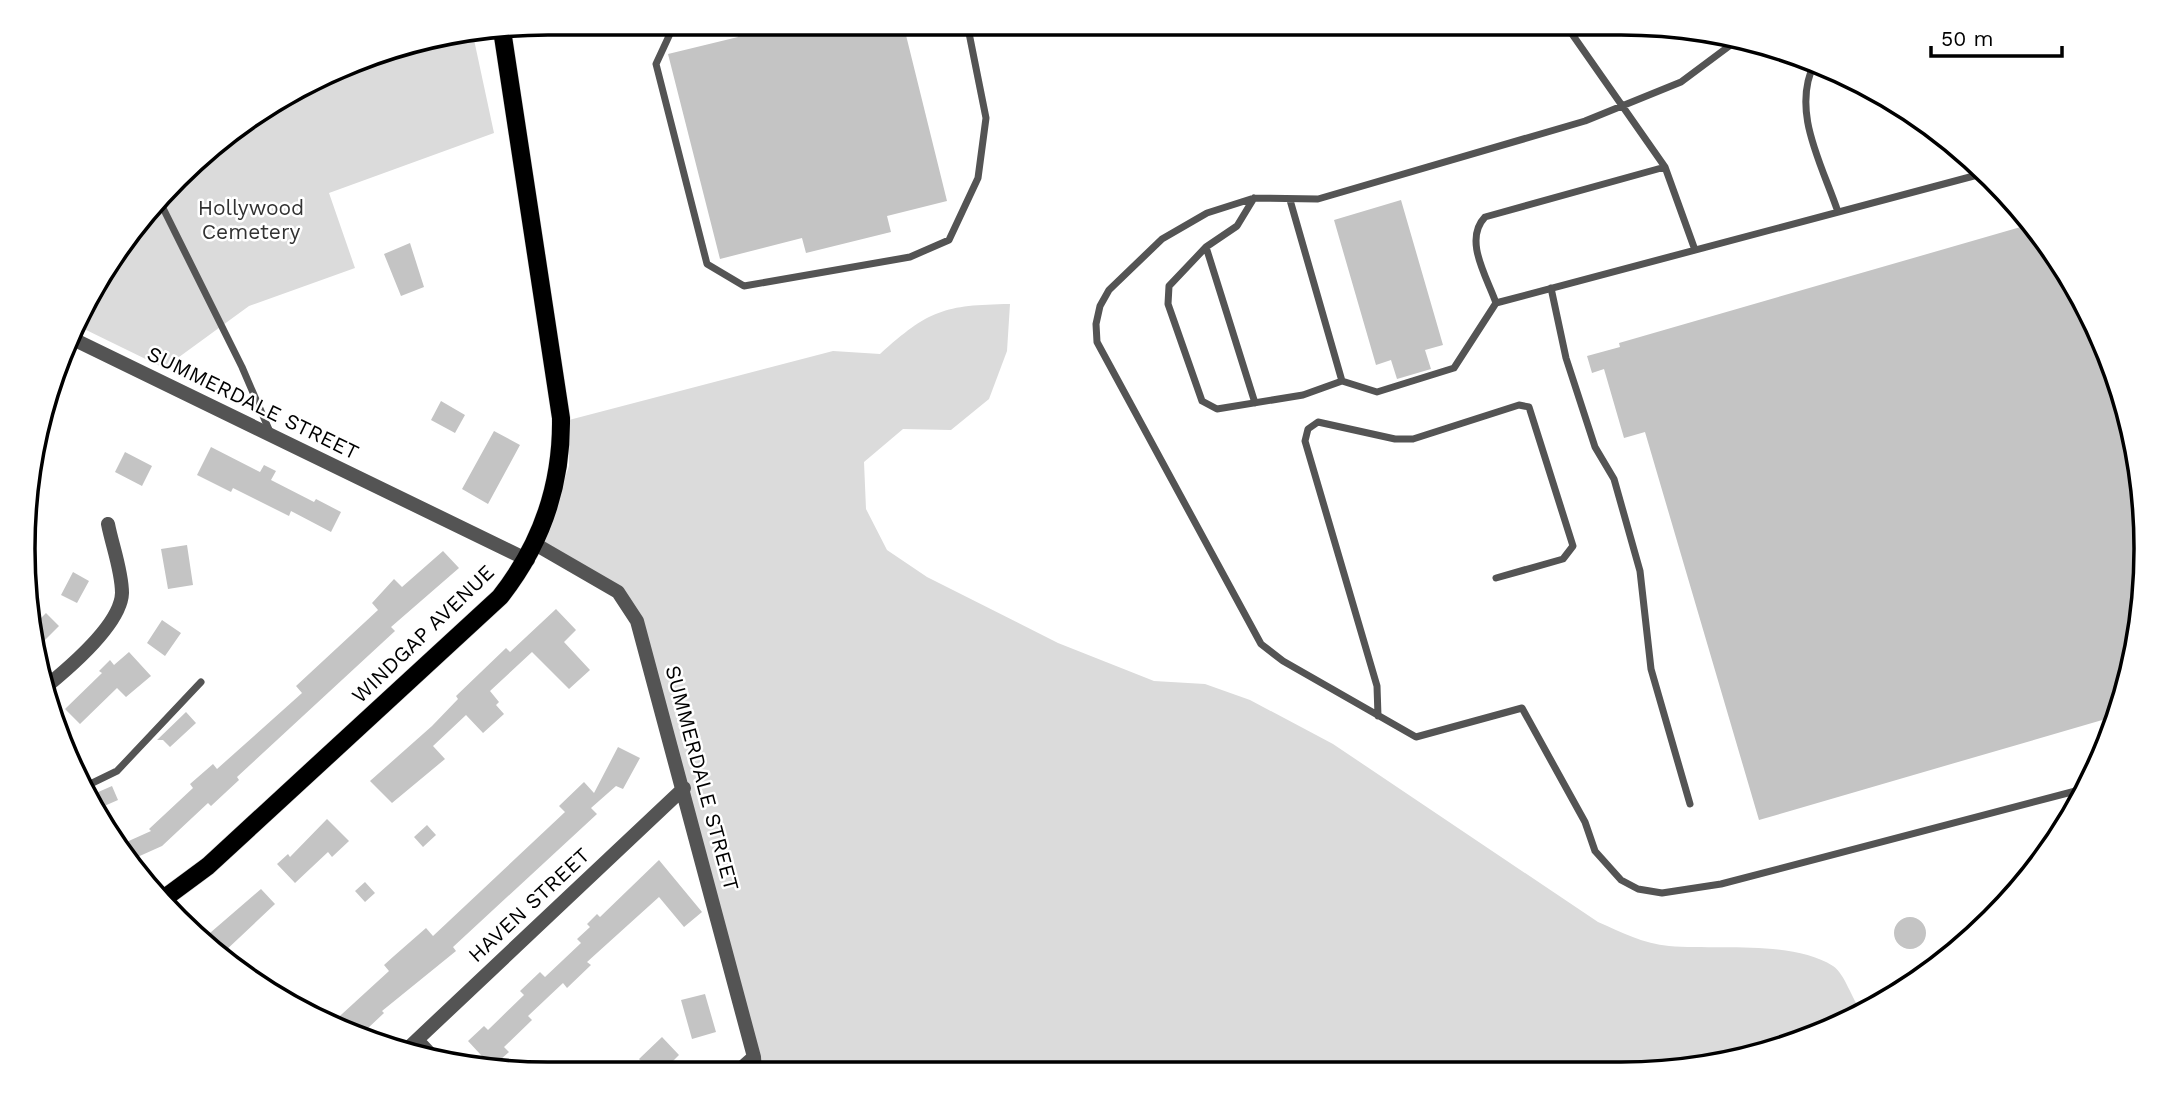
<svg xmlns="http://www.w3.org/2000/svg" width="2169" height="1097" font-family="'Work Sans',sans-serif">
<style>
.green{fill:#dbdbdb}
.building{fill:#c4c4c4}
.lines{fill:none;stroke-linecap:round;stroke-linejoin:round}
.primary-casing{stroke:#dbdbdb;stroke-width:19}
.service{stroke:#545454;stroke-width:7}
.minor{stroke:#545454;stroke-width:14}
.primary{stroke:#000;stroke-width:18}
.labels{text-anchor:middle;stroke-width:5;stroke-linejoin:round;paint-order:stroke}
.park-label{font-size:21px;fill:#323232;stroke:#fff}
.street-label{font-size:21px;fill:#000;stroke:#fff}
.rim{fill:none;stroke:#000;stroke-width:3.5}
</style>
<rect width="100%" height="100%" fill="#fff"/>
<path class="green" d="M 473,35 L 494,133 L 329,193 L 355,268 L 249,306 L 164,368 L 78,326 L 93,285 L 153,202 L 228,132 L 379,51 Z
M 1010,304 L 1007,351 L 989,399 L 951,430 L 903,429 L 864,462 L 866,509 L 887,550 L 927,577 L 1058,643 L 1154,681 L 1205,684 L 1250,700 L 1333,744 L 1598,922 C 1621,932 1644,944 1669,946 C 1717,950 1791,940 1833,966 C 1846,975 1851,999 1862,1011 L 1821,1034 L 1690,1070 L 755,1072 L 622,588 L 543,541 L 569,466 L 569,420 L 833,351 L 880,354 C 929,310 944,305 1010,304 Z"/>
<path class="building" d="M 745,23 L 903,23 L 947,201 L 887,216 L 891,232 L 806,253 L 802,238 L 720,259 L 668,54 L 738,37 L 735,26 Z
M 1401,200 L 1443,345 L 1425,350 L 1431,369 L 1397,379 L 1391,360 L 1376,365 L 1334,220 Z
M 2031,224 L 2076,285 L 2118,379 L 2142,479 L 2145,582 L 2128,684 L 2116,716 L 1759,820 L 1645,432 L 1624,438 L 1604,369 L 1592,373 L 1587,356 L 1620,347 L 1619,343 Z
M 410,243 L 424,287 L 401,296 L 384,254 Z
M 441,401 L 465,415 L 455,433 L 431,420 Z
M 494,431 L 520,445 L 488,504 L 462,489 Z
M 211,447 L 260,472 L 264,465 L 276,471 L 271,480 L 314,502 L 316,499 L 341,512 L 331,532 L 291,511 L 289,516 L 233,488 L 231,492 L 197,475 Z
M 125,452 L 152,466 L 142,486 L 115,472 Z
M 187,545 L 193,585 L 168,589 L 161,549 Z
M 443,551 L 459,568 L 391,627 L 395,631 L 237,777 L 239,780 L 211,806 L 208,803 L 162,846 L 133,859 L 122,844 L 151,831 L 149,829 L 193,788 L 190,784 L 213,764 L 217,769 L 302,693 L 296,686 L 378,610 L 372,603 L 394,579 L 402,587 Z
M 73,572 L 89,581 L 77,603 L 61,595 Z
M 556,609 L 576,630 L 564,642 L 590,670 L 569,689 L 532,652 L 490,691 L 499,702 L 496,705 L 504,714 L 483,733 L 466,715 L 433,746 L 445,759 L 392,803 L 370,781 L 432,726 L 458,699 L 456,696 L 506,648 L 510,652 Z
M 46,613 L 59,626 L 37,648 L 31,628 Z
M 162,620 L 181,633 L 165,656 L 147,643 Z
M 129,652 L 151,676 L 126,697 L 117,688 L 80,724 L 65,709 L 102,673 L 99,671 L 110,660 L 114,665 Z
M 186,712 L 196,723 L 170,747 L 163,740 L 157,740 Z
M 618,747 L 640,758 L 623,789 L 616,786 L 591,808 L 597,814 L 453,947 L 456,951 L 382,1011 L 384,1013 L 367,1029 L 382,1045 L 330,1025 L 389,971 L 384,965 L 394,956 L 426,928 L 433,936 L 565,812 L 559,806 L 584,782 L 594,793 Z
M 112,786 L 118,800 L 102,807 L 96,793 Z
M 327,819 L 349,841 L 332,857 L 328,852 L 295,883 L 277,864 L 288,854 L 290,857 Z
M 427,825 L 436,835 L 423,847 L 414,837 Z
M 659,860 L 702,912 L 684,927 L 659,897 L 587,962 L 591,965 L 567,988 L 563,983 L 528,1016 L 532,1020 L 504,1047 L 509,1052 L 492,1067 L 468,1041 L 484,1026 L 488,1030 L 524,995 L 520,991 L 540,972 L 545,977 L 581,943 L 577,939 L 590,927 L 587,924 L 597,914 L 600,917 Z
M 365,882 L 375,893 L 365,902 L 355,891 Z
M 261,889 L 275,904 L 223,953 L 203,939 Z
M1894 933a16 16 0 1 1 32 0a16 16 0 1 1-32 0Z
M 705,994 L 716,1032 L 692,1039 L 681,1000 Z
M 662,1037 L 679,1055 L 671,1063 L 679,1073 L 651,1073 L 639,1059 Z"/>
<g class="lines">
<defs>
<path id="primary" d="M 162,900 L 208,866 L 500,597 C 541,545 562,486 561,418 L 502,30"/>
</defs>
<use href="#primary" class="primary-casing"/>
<path class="service" d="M 675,23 L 656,64 L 707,264 L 744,286 L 910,257 L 949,240 L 978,178 L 986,118 L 967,23
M 1565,24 L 1665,167 L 1695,250
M 1740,38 L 1681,82 L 1585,121 L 1318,199 L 1254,198 L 1207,213 L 1162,239 L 1109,290 L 1100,306 L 1096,324 L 1097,342 L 1261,644 L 1283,661 L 1416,737 L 1522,708 L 1585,822 L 1595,851 L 1621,880 L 1638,889 L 1662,893 L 1721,884 L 2087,788
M 1815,62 C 1790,111 1822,164 1838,212
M 158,198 L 242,367 L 270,432
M 1254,198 L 1237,226 L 1206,247 L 1169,286 L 1168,304 L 1202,401 L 1217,409 L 1303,395 L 1342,381
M 1290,200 L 1342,381 L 1377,392 L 1454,368 L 1496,303 L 1985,173
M 1206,247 L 1255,403
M 1551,288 L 1566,358 L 1595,447 L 1614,479 L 1640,571 L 1651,669 L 1690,804
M 1496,303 C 1487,277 1463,240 1485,217 L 1665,167
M 1378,716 L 1377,686 L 1305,441 L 1308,429 L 1318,422 L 1395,439 L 1413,439 L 1519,405 L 1529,407 L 1573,546 L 1563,559 L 1496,578
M 82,788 L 117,771 L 201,682"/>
<path class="minor" d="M 73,339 L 528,560
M 535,544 L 618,592 L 637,621 L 754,1057 L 755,1072
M 48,685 C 70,667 121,624 122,593 C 122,571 112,545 108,524
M 417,1040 L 436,1060
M 403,1053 L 684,788
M 737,1072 L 754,1057"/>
<use href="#primary" class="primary"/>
</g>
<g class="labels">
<g class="park-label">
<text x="251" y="215">Hollywood<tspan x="251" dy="24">Cemetery</tspan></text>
</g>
<g class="street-label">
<text transform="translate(253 403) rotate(26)" y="7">SUMMERDALE STREET</text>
<text transform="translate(423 634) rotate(-44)" y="7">WINDGAP AVENUE</text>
<text transform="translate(702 778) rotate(75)" y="7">SUMMERDALE STREET</text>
<text transform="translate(529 905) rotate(-43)" y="7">HAVEN STREET</text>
</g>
</g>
<path d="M0 0H2169V1097H0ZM548 35H1621A513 513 0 0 1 2134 548V549A513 513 0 0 1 1621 1062H548A513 513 0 0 1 35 549V548A513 513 0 0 1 548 35Z" fill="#fff" fill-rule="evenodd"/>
<path class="rim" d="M548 35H1621A513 513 0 0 1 2134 548V549A513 513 0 0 1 1621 1062H548A513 513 0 0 1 35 549V548A513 513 0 0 1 548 35Z"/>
<path d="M1931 46v10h131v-10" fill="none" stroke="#000000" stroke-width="3.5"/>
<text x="1941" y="46" font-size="21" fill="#000000" stroke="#ffffff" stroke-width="5" paint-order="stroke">50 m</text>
</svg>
